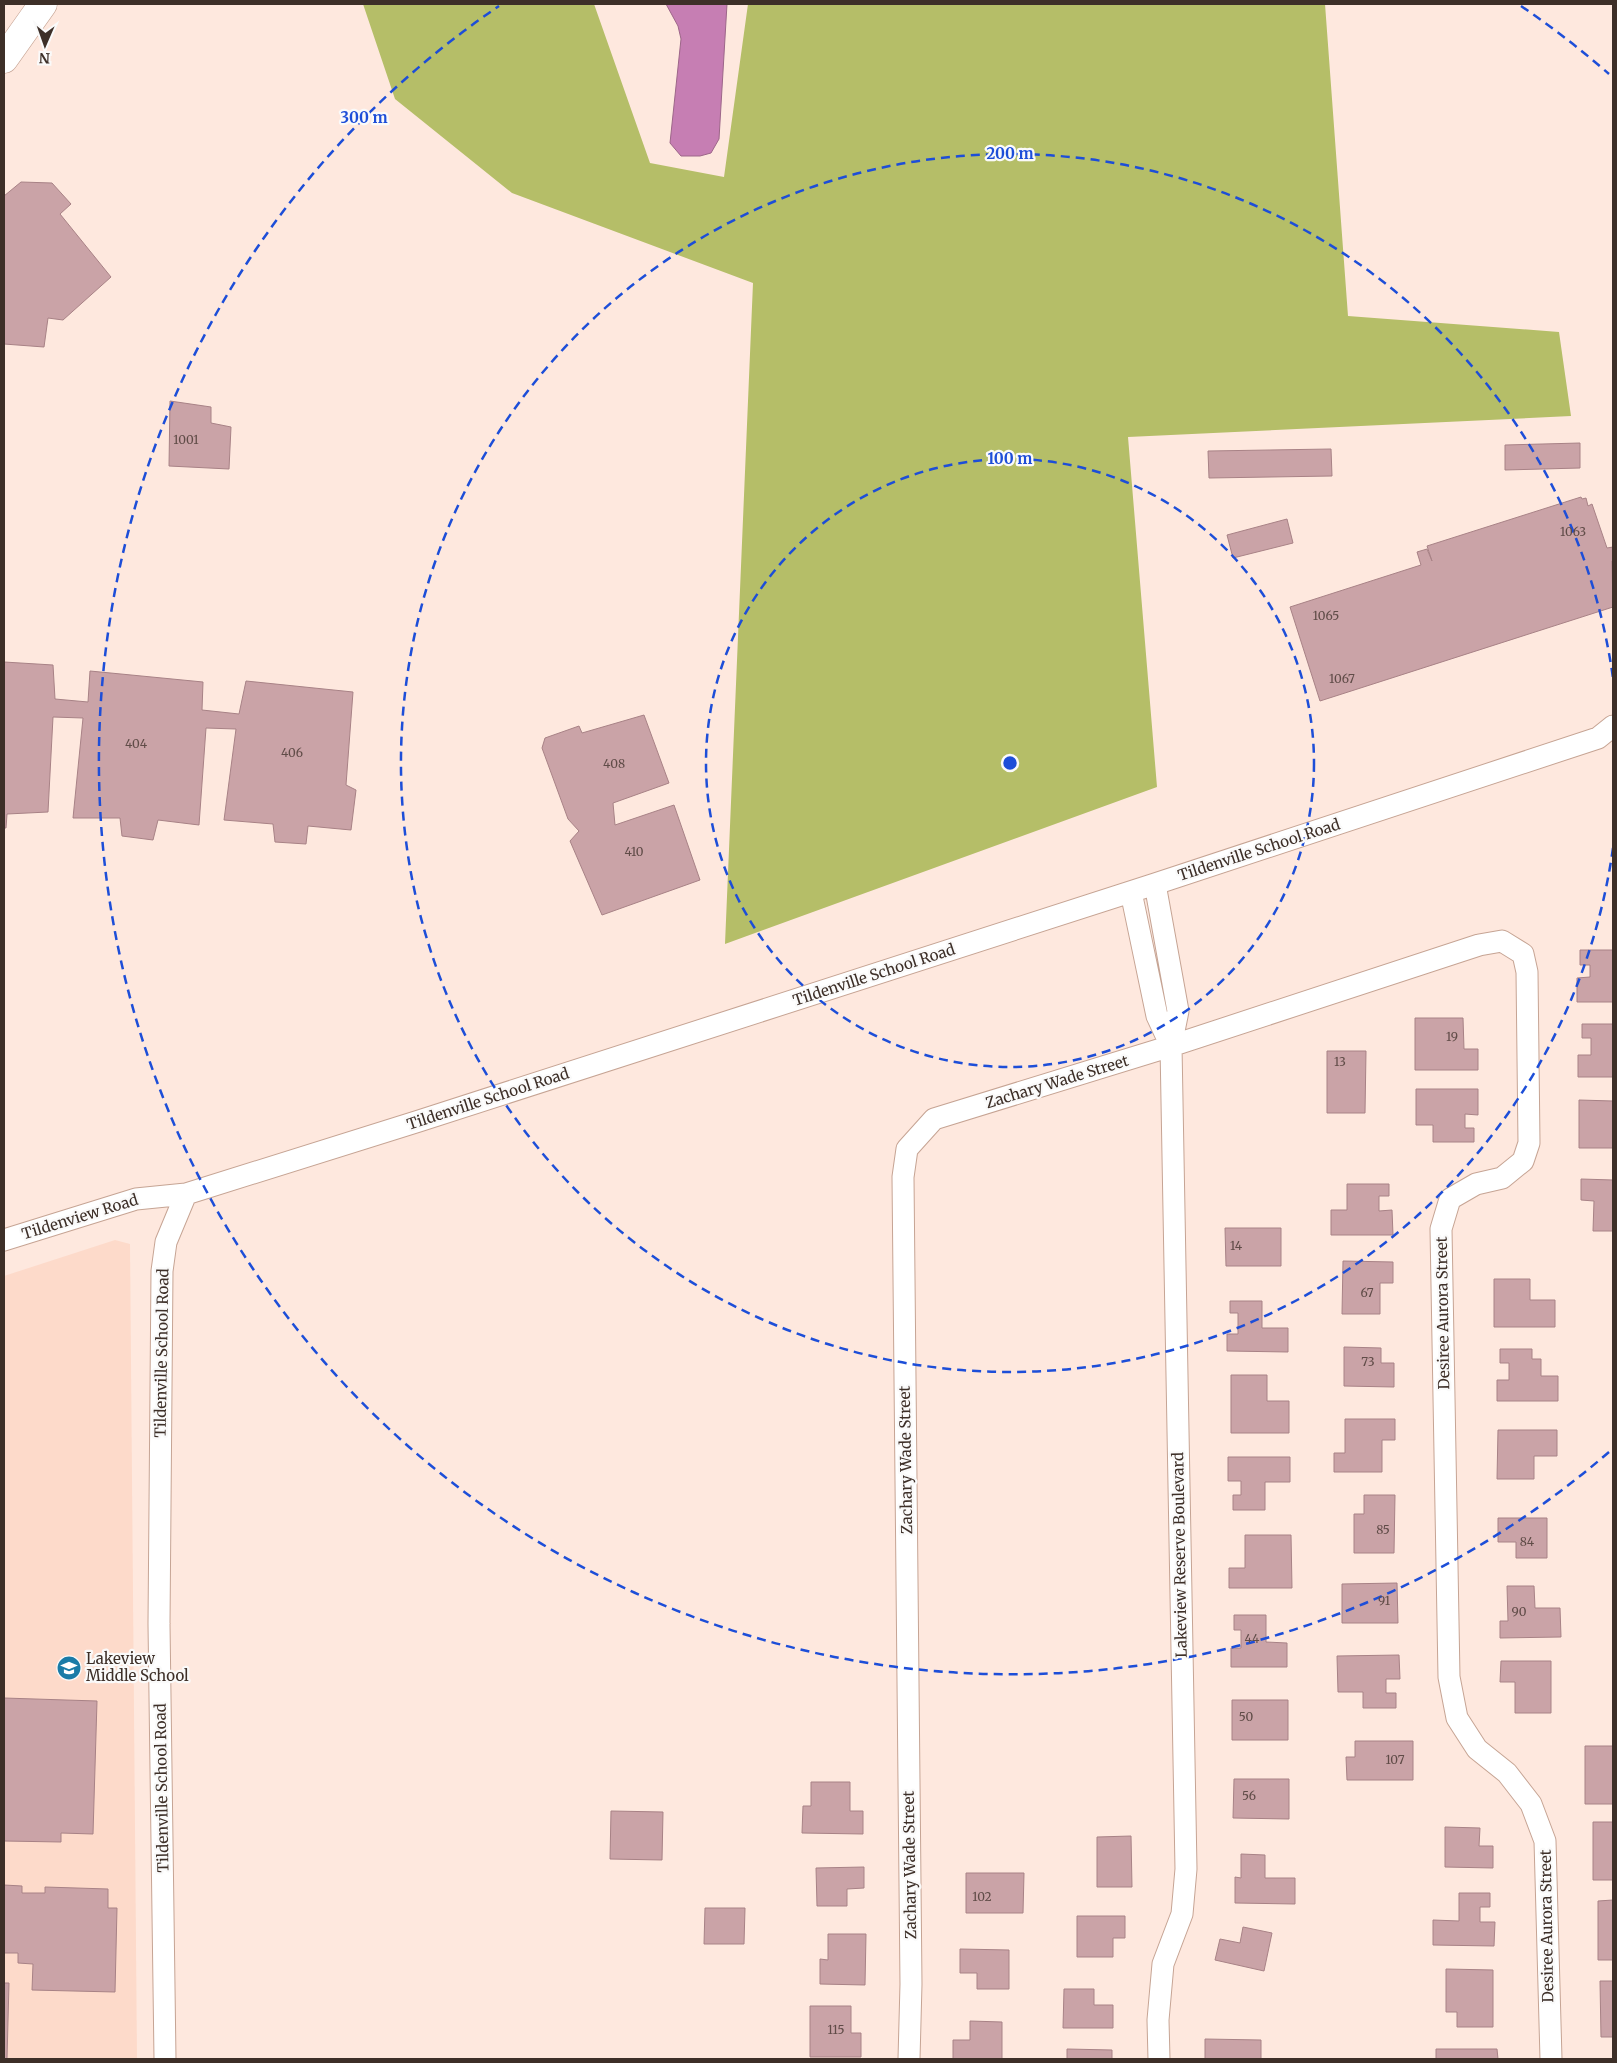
<svg xmlns="http://www.w3.org/2000/svg" width="1617" height="2063" font-family="Merriweather,serif">
<style>
.built{fill:#fddaca}
.forest{fill:#b5be68}
.water{fill:#c67eb3;stroke:#9d6689}
.building{fill:#caa3a7;stroke:#a88286}
.lines{fill:none;stroke-linecap:round;stroke-linejoin:round}
.street-casing{stroke:#c6a494;stroke-width:23}
.primary-casing{stroke:#c6a494;stroke-width:29}
.street{stroke:#fff;stroke-width:21}
.primary{stroke:#fff;stroke-width:28}
.ring{fill:none;stroke:#1d4ed8;stroke-width:2.5;stroke-dasharray:9 6}
.labels{text-anchor:middle;stroke-width:4.5;stroke-linejoin:round;paint-order:stroke}
.number-label{font-size:12px;fill:#604c48}
.street-label{font-size:15px;fill:#3d2f28;stroke:#fafafa}
.poi-label{font-size:15px;fill:#3d2f28;stroke:#fafafa;text-anchor:start}
.centre{fill:#1d4ed8;stroke:#fafafa;stroke-width:2.5}
.ring-label{font-size:15px;text-anchor:middle;font-weight:bold;fill:#1d4ed8;stroke:#fafafa;stroke-width:4.5;stroke-linejoin:round;paint-order:stroke}
</style>
<rect width="100%" height="100%" fill="#fee8de"/>
<path class="built" d="M 115,1240 L 130,1244 L 137,2059 L 4,2059 L 4,1276 Z"/>
<path class="forest" d="M 363,4 L 594,4 L 650,163 L 724,177 L 748,4 L 1325,4 L 1348,316 L 1559,332 L 1571,416 L 1128,437 L 1157,787 L 725,944 L 753,283 L 512,193 L 395,99 Z"/>
<path class="water" d="M 666,4 L 727,4 L 719,139 L 711,153 L 700,156 L 681,156 L 670,143 L 681,39 L 678,26 Z"/>
<path class="building" d="M 21,182 L 52,183 L 71,204 L 60,214 L 111,277 L 63,320 L 48,318 L 44,347 L 4,344 L 4,196 Z
M 170,401 L 211,407 L 211,423 L 231,427 L 229,469 L 169,466 Z
M 1580,443 L 1580,468 L 1505,470 L 1505,445 Z
M 1331,449 L 1332,476 L 1209,478 L 1208,451 Z
M 1581,497 L 1582,499 L 1586,498 L 1588,506 L 1592,504 L 1607,548 L 1613,547 L 1613,561 L 1612,561 L 1613,607 L 1320,701 L 1290,607 L 1421,565 L 1417,552 L 1427,549 L 1432,561 L 1427,546 Z
M 1287,519 L 1293,543 L 1233,558 L 1227,535 Z
M 4,662 L 53,665 L 55,699 L 88,702 L 90,671 L 203,682 L 202,710 L 239,714 L 246,681 L 353,692 L 346,785 L 356,790 L 351,830 L 308,826 L 306,844 L 275,842 L 273,824 L 224,820 L 236,729 L 206,728 L 199,825 L 158,820 L 153,840 L 122,836 L 120,818 L 73,818 L 83,718 L 53,717 L 48,812 L 7,814 L 6,828 L 4,828 Z
M 644,715 L 669,783 L 613,803 L 615,825 L 674,805 L 700,880 L 602,915 L 570,841 L 579,831 L 568,819 L 542,748 L 545,738 L 579,726 L 582,733 Z
M 1580,950 L 1613,950 L 1613,1002 L 1577,1002 L 1577,978 L 1590,977 L 1590,965 L 1580,965 Z
M 1415,1018 L 1463,1018 L 1464,1049 L 1478,1049 L 1478,1070 L 1415,1070 Z
M 1582,1024 L 1613,1024 L 1613,1077 L 1578,1077 L 1578,1055 L 1591,1055 L 1591,1038 L 1582,1038 Z
M 1327,1051 L 1366,1051 L 1365,1113 L 1327,1113 Z
M 1416,1089 L 1478,1089 L 1478,1115 L 1465,1114 L 1465,1128 L 1474,1128 L 1474,1142 L 1433,1142 L 1433,1125 L 1416,1125 Z
M 1579,1100 L 1613,1101 L 1613,1148 L 1579,1148 Z
M 1581,1179 L 1613,1180 L 1613,1231 L 1593,1231 L 1594,1201 L 1581,1200 Z
M 1347,1184 L 1389,1184 L 1389,1196 L 1379,1196 L 1379,1211 L 1392,1210 L 1393,1235 L 1331,1235 L 1331,1210 L 1347,1210 Z
M 1225,1228 L 1281,1228 L 1281,1266 L 1226,1266 Z
M 1343,1261 L 1393,1262 L 1393,1283 L 1380,1283 L 1380,1314 L 1342,1314 Z
M 1494,1279 L 1530,1279 L 1530,1300 L 1555,1300 L 1555,1327 L 1494,1327 Z
M 1230,1301 L 1262,1301 L 1262,1328 L 1288,1328 L 1288,1352 L 1227,1351 L 1227,1334 L 1238,1334 L 1238,1313 L 1230,1313 Z
M 1344,1347 L 1381,1348 L 1381,1363 L 1394,1363 L 1394,1387 L 1344,1386 Z
M 1500,1349 L 1532,1349 L 1532,1359 L 1541,1359 L 1541,1376 L 1558,1376 L 1558,1401 L 1497,1401 L 1497,1380 L 1509,1380 L 1509,1363 L 1500,1363 Z
M 1231,1375 L 1267,1375 L 1267,1401 L 1289,1401 L 1289,1433 L 1231,1433 Z
M 1345,1419 L 1395,1419 L 1395,1440 L 1382,1440 L 1382,1472 L 1334,1472 L 1334,1453 L 1345,1453 Z
M 1498,1430 L 1557,1430 L 1557,1456 L 1534,1456 L 1534,1479 L 1497,1479 Z
M 1228,1457 L 1290,1457 L 1290,1482 L 1265,1482 L 1265,1510 L 1233,1510 L 1233,1495 L 1241,1495 L 1241,1481 L 1228,1481 Z
M 1364,1495 L 1395,1495 L 1394,1553 L 1354,1553 L 1354,1514 L 1364,1514 Z
M 1498,1518 L 1547,1518 L 1547,1558 L 1516,1558 L 1516,1542 L 1498,1542 Z
M 1245,1535 L 1291,1535 L 1292,1588 L 1229,1588 L 1229,1568 L 1245,1568 Z
M 1397,1583 L 1398,1623 L 1342,1623 L 1342,1584 Z
M 1507,1586 L 1534,1586 L 1535,1608 L 1560,1608 L 1561,1637 L 1500,1638 L 1500,1621 L 1508,1621 Z
M 1234,1615 L 1266,1615 L 1266,1642 L 1287,1643 L 1287,1667 L 1231,1667 L 1231,1648 L 1241,1648 L 1241,1630 L 1234,1630 Z
M 1399,1655 L 1400,1679 L 1386,1679 L 1386,1693 L 1396,1693 L 1396,1708 L 1363,1708 L 1363,1692 L 1338,1692 L 1337,1656 Z
M 1501,1661 L 1551,1661 L 1551,1713 L 1515,1713 L 1515,1682 L 1500,1682 Z
M 4,1698 L 97,1701 L 93,1834 L 61,1833 L 61,1842 L 4,1841 Z
M 1232,1700 L 1288,1700 L 1288,1740 L 1232,1740 Z
M 1355,1741 L 1413,1741 L 1413,1780 L 1347,1780 L 1346,1757 L 1355,1757 Z
M 1585,1746 L 1613,1746 L 1613,1804 L 1585,1804 Z
M 1234,1779 L 1289,1779 L 1289,1819 L 1233,1818 Z
M 811,1782 L 850,1782 L 850,1811 L 863,1811 L 863,1834 L 802,1833 L 803,1806 L 811,1806 Z
M 611,1811 L 663,1812 L 662,1860 L 610,1859 Z
M 1593,1822 L 1613,1822 L 1613,1880 L 1593,1880 Z
M 1445,1827 L 1480,1828 L 1479,1846 L 1493,1846 L 1493,1868 L 1445,1867 Z
M 1131,1836 L 1132,1887 L 1097,1887 L 1097,1837 Z
M 1241,1854 L 1265,1855 L 1265,1878 L 1295,1878 L 1295,1904 L 1235,1903 L 1235,1877 L 1241,1878 Z
M 864,1867 L 864,1888 L 847,1889 L 847,1906 L 817,1906 L 816,1868 Z
M 966,1873 L 1024,1873 L 1023,1913 L 966,1913 Z
M 4,1885 L 22,1886 L 22,1893 L 45,1893 L 45,1887 L 108,1889 L 108,1908 L 117,1908 L 115,1992 L 32,1990 L 33,1964 L 18,1963 L 18,1953 L 4,1953 Z
M 1459,1893 L 1490,1893 L 1490,1907 L 1480,1907 L 1480,1922 L 1495,1922 L 1494,1946 L 1433,1945 L 1433,1920 L 1459,1921 Z
M 1613,1900 L 1613,1960 L 1598,1960 L 1598,1901 Z
M 705,1908 L 745,1908 L 744,1944 L 704,1944 Z
M 1077,1916 L 1125,1916 L 1125,1938 L 1113,1938 L 1113,1957 L 1077,1957 Z
M 1243,1927 L 1272,1933 L 1264,1971 L 1215,1960 L 1220,1939 L 1240,1943 Z
M 828,1934 L 866,1934 L 865,1985 L 820,1984 L 820,1959 L 828,1960 Z
M 960,1949 L 1009,1950 L 1009,1989 L 977,1989 L 977,1973 L 960,1973 Z
M 1446,1969 L 1493,1970 L 1493,2027 L 1457,2027 L 1457,2012 L 1446,2012 Z
M 1600,1981 L 1613,1981 L 1613,2037 L 1601,2037 Z
M 4,1983 L 9,1983 L 7,2059 L 4,2059 Z
M 1064,1989 L 1094,1989 L 1094,2005 L 1113,2005 L 1113,2028 L 1063,2028 Z
M 810,2006 L 851,2006 L 851,2033 L 861,2033 L 861,2057 L 810,2057 Z
M 970,2021 L 1002,2022 L 1002,2059 L 953,2059 L 953,2040 L 970,2040 Z
M 1205,2039 L 1261,2040 L 1261,2059 L 1205,2059 Z
M 1067,2049 L 1112,2050 L 1112,2059 L 1067,2059 Z
M 1436,2049 L 1497,2049 L 1498,2059 L 1436,2059 Z"/>
<g class="lines">
<defs>
<path id="street" d="M 1155,884 L 1178,1011 L 1171,1046 L 1186,1869 L 1182,1914 L 1163,1964 L 1158,2020 L 1159,2059
M 1131,892 L 1157,1016 L 1171,1046
M 4,1240 L 136,1199 L 186,1194 L 419,1121 L 1155,884 L 1598,738 L 1613,726
M 165,2059 L 159,1624 L 162,1271 L 166,1242 L 186,1194
M 909,2059 L 911,1984 L 903,1177 L 907,1149 L 934,1119 L 1171,1046 L 1479,945 L 1502,941 L 1523,954 L 1527,972 L 1529,1143 L 1523,1161 L 1502,1178 L 1476,1184 L 1450,1199 L 1441,1229 L 1449,1677 L 1457,1718 L 1477,1749 L 1507,1773 L 1531,1804 L 1545,1841 L 1551,2059"/>
<path id="primary" d="M 4,59 L 43,4"/>
</defs>
<use href="#street" class="street-casing"/>
<use href="#primary" class="primary-casing"/>
<use href="#street" class="street"/>
<use href="#primary" class="primary"/>
</g>
<g class="ring">
<circle cx="1010" cy="763" r="304"/>
<path d="M1613 848A609 609 0 1 1 1613 678"/>
<path d="M1609 1452A913 913 0 1 1 499 6M1521 6A913 913 0 0 1 1609 74"/>
</g>
<defs>
<symbol id="school-disc" viewBox="-11 -11 22 22"><circle r="9.5" fill="#1a7ba7" stroke="#fafafa"/><path d="M0-5L7-2L0 1L-7-2ZM-4 1L0 2.5L4 1V4Q0 6-4 4Z" fill="#fff"/></symbol>
</defs>
<g fill-rule="evenodd">
<use href="#school-disc" x="55" y="1654" width="28" height="28"/>
</g>
<g class="labels">
<g class="number-label">
<text x="186" y="444">1001</text>
<text x="1573" y="536">1063</text>
<text x="1326" y="620">1065</text>
<text x="1342" y="683">1067</text>
<text x="136" y="748">404</text>
<text x="292" y="757">406</text>
<text x="614" y="768">408</text>
<text x="634" y="856">410</text>
<text x="1452" y="1041">19</text>
<text x="1340" y="1066">13</text>
<text x="1236" y="1250">14</text>
<text x="1367" y="1297">67</text>
<text x="1368" y="1366">73</text>
<text x="1383" y="1534">85</text>
<text x="1527" y="1546">84</text>
<text x="1384" y="1605">91</text>
<text x="1519" y="1616">90</text>
<text x="1252" y="1643">44</text>
<text x="1246" y="1721">50</text>
<text x="1395" y="1764">107</text>
<text x="1249" y="1800">56</text>
<text x="982" y="1901">102</text>
<text x="836" y="2034">115</text>
</g>
<g class="street-label">
<text transform="translate(1259 850) rotate(-18)" y="5">Tildenville School Road</text>
<text transform="translate(874 975) rotate(-18)" y="5">Tildenville School Road</text>
<text transform="translate(1057 1082) rotate(-17)" y="5">Zachary Wade Street</text>
<text transform="translate(488 1099) rotate(-18)" y="5">Tildenville School Road</text>
<text transform="translate(80 1217) rotate(-17)" y="5">Tildenview Road</text>
<text transform="translate(1443 1313) rotate(-91)" y="5">Desiree Aurora Street</text>
<text transform="translate(162 1353) rotate(-89)" y="5">Tildenville School Road</text>
<text transform="translate(906 1460) rotate(-91)" y="5">Zachary Wade Street</text>
<text transform="translate(1180 1555) rotate(-91)" y="5">Lakeview Reserve Boulevard</text>
<text transform="translate(162 1788) rotate(-91)" y="5">Tildenville School Road</text>
<text transform="translate(910 1865) rotate(-91)" y="5">Zachary Wade Street</text>
<text transform="translate(1547 1926) rotate(-91)" y="5">Desiree Aurora Street</text>
</g>
<g class="poi-label">
<text x="86" y="1664">Lakeview<tspan x="86" dy="17">Middle School</tspan></text>
</g>
</g>
<circle cx="1010" cy="763" r="8" class="centre"/>
<g class="ring-label">
<text x="364" y="123">300 m</text>
<text x="1010" y="159">200 m</text>
<text x="1010" y="464">100 m</text>
</g>
<rect width="1617" height="2063" fill="none" stroke="#3d2f28" stroke-width="10"/>
<g transform="translate(45 45) rotate(182)" stroke="#fafafa" stroke-width="4" paint-order="stroke">
<path d="M0-4L9 19L0 12L-9 19Z" fill="#3d2f28"/>
<text y="-8" font-size="14" font-weight="bold" text-anchor="middle" fill="#3d2f28">N</text>
</g>
</svg>
